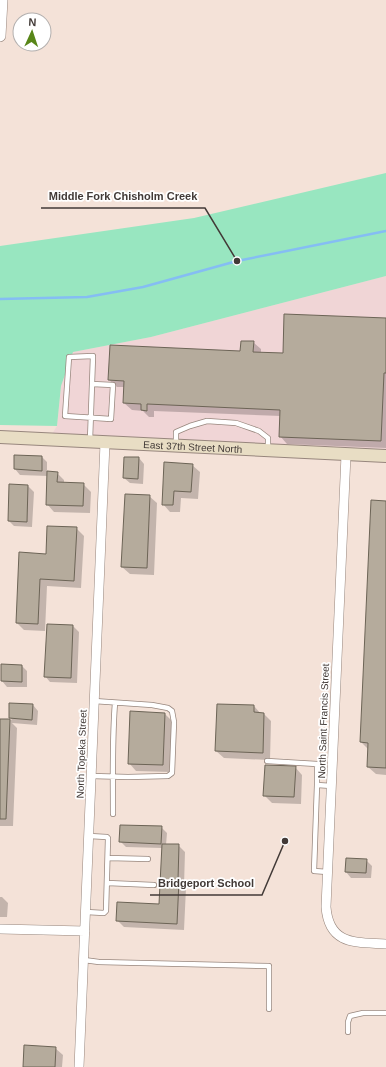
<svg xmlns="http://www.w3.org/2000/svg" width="386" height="1067" font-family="Arial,sans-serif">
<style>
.industrial{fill:#f0d5d6}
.green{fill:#98e6c0}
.shadow{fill:#0003}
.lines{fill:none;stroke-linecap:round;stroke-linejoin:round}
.stream{stroke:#85bdf3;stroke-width:2.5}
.building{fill:#b5ab9c;stroke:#6c6456}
.service-casing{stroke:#97867d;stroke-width:6}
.minor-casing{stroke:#97867d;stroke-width:10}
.tertiary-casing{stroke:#97867d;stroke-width:12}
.secondary-casing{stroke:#97867d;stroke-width:14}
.service{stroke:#fff;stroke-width:4.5}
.minor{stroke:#fff;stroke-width:9}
.tertiary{stroke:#fff;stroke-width:11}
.secondary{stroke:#e8ddc4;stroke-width:12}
.labels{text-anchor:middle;stroke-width:3.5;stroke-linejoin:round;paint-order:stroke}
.street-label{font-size:10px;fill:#423a37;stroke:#fff}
.leader{fill:none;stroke:#423a37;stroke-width:1.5}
.callout-dot{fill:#423a37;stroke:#fff;stroke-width:1.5}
.callout-label{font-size:11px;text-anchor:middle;font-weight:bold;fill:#423a37;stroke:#fff;stroke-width:3.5;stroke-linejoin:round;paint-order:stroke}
</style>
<rect width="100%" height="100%" fill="#f4e2d8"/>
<path class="industrial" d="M 386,276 L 386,449 L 52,434 L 57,426 L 61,386 L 73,352 L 151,337 Z"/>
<path class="green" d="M 386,173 L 386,276 L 151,337 L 73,352 L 61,386 L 57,426 L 0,425 L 0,246 L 194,218 Z"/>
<path class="shadow" d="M 386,319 L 386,448 L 287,444 L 280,436 L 281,416 L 154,411 L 154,417 L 149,417 L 143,411 L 132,410 L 124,403 L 125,387 L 117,387 L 109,380 L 241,352 L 253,342 L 261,349 L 261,353 L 284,354 Z
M 42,457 L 47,462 L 47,472 L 57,473 L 64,480 L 64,483 L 83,484 L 91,492 L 90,513 L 54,512 L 47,504 L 48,476 L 20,475 L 15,469 Z
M 139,458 L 144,464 L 143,484 L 130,483 L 124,478 Z
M 192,465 L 200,472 L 198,499 L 181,498 L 180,512 L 170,512 L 163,504 Z
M 10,485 L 28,486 L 34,492 L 32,527 L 14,526 L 9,521 Z
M 149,496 L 157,503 L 154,575 L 130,574 L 122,567 Z
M 386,502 L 386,775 L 376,774 L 368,767 L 369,750 L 361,742 Z
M 76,528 L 84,536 L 81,588 L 47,586 L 45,631 L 24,630 L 17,623 L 47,555 Z
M 48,625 L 73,626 L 79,632 L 77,683 L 50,682 L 45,676 Z
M 2,665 L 22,666 L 27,671 L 27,687 L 7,687 L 2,681 Z
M 33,705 L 38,711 L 37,725 L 12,723 L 17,728 L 13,826 L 0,826 L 0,720 L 12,720 L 10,718 Z
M 254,706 L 261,714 L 264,714 L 271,721 L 270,760 L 224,758 L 216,751 Z
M 165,714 L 172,721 L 170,772 L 136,771 L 129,763 Z
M 295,767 L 302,775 L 301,804 L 272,803 L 264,795 Z
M 161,827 L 167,833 L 166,845 L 178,845 L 185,852 L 184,886 L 186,888 L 184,930 L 124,927 L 117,920 L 160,905 L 162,848 L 126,847 L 120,841 Z
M 346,859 L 366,860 L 372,866 L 371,878 L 351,878 L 346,872 Z
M 0,897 L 2,897 L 8,903 L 7,917 L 0,917 Z
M 55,1048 L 63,1055 L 62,1067 L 24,1067 Z"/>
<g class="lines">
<path class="stream" d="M 0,299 L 87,297 L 143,287 L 237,261 L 386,231"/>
</g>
<path class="building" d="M 284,314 L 386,318 L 386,373 L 384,373 L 381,441 L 279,437 L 280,410 L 147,404 L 147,411 L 141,410 L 141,404 L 123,403 L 124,381 L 108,380 L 110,345 L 240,351 L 241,341 L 254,341 L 253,352 L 283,353 Z
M 14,455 L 42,456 L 42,471 L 14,469 Z
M 124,457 L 139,457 L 138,479 L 123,478 Z
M 164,462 L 193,464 L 191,492 L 174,491 L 173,505 L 162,505 Z
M 47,471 L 58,472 L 57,482 L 84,483 L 83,506 L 46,505 Z
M 9,484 L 28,485 L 27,522 L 8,521 Z
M 125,494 L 150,495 L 147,568 L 121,567 Z
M 371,500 L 386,501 L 386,768 L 367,767 L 368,743 L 360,742 Z
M 47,526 L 77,527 L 74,581 L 40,579 L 38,624 L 16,623 L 19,552 L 46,554 Z
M 47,624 L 73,625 L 71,678 L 44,677 Z
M 1,664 L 22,665 L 22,682 L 1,681 Z
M 9,703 L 33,704 L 32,720 L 9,718 Z
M 217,704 L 254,705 L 254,712 L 264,713 L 263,753 L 215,751 Z
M 130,711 L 165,713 L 163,765 L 128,764 Z
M 0,719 L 10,719 L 6,819 L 0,819 Z
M 265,765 L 296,766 L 294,797 L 263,796 Z
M 120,825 L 162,826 L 161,844 L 119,842 Z
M 162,844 L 179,844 L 178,880 L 179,880 L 177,924 L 116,921 L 117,902 L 159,904 Z
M 346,858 L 367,859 L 366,873 L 345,872 Z
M 24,1045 L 56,1047 L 55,1067 L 23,1067 Z"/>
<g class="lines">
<defs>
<path id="service" d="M 90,440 L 93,356 L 69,357 L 65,416 L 111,419 L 113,385 L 92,384
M 176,444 L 176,432 L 190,426 L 207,421 L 236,423 L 259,431 L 268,438 L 268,449
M 267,761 L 317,764 L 317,785 L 332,786
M 91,776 L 128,777 L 168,776 L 172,773 L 174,722 L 172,711 L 168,708 L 152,705 L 94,701
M 317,785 L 314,871 L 328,872
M 113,814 C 113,777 112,740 115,703
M 108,858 L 148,859
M 107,883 L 154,885
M 86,912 L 104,913 L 106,911 L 108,838 L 107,837 L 89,836
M 84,960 L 99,962 L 269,966 L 269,1009
M 348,1032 L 348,1022 L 350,1016 L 363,1013 L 386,1013"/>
<path id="minor" d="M 346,455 L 326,907 C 329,946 357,942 386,944
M 0,929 L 85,931
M 79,1067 L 105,443"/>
<path id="tertiary" d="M 0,36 L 2,0"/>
<g id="secondary">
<path id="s1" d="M 0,437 L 386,456"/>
</g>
</defs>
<use href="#service" class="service-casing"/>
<use href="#minor" class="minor-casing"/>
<use href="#tertiary" class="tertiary-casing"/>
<use href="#secondary" class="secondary-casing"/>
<use href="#service" class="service"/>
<use href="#minor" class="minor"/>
<use href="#tertiary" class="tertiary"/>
<use href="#secondary" class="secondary"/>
</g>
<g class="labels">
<g class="street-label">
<text dy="4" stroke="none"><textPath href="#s1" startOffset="193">East 37th Street North</textPath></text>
<text transform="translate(323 721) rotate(-88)" y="4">North Saint Francis Street</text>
<text transform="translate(81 754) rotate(-88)" y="4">North Topeka Street</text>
</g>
</g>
<path class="leader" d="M237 261L205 208H41M285 841L262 895H150"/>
<g class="callout-dot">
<circle cx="237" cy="261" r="4"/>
<circle cx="285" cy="841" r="4"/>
</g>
<g class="callout-label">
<text x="123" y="200">Middle Fork Chisholm Creek</text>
<text x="206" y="887">Bridgeport School</text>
</g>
<g transform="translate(32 32) rotate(3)"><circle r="19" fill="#ffffff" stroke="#b3b0af"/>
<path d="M0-3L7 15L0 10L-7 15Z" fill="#588618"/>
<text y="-6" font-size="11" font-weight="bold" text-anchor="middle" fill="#423a37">N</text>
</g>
</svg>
